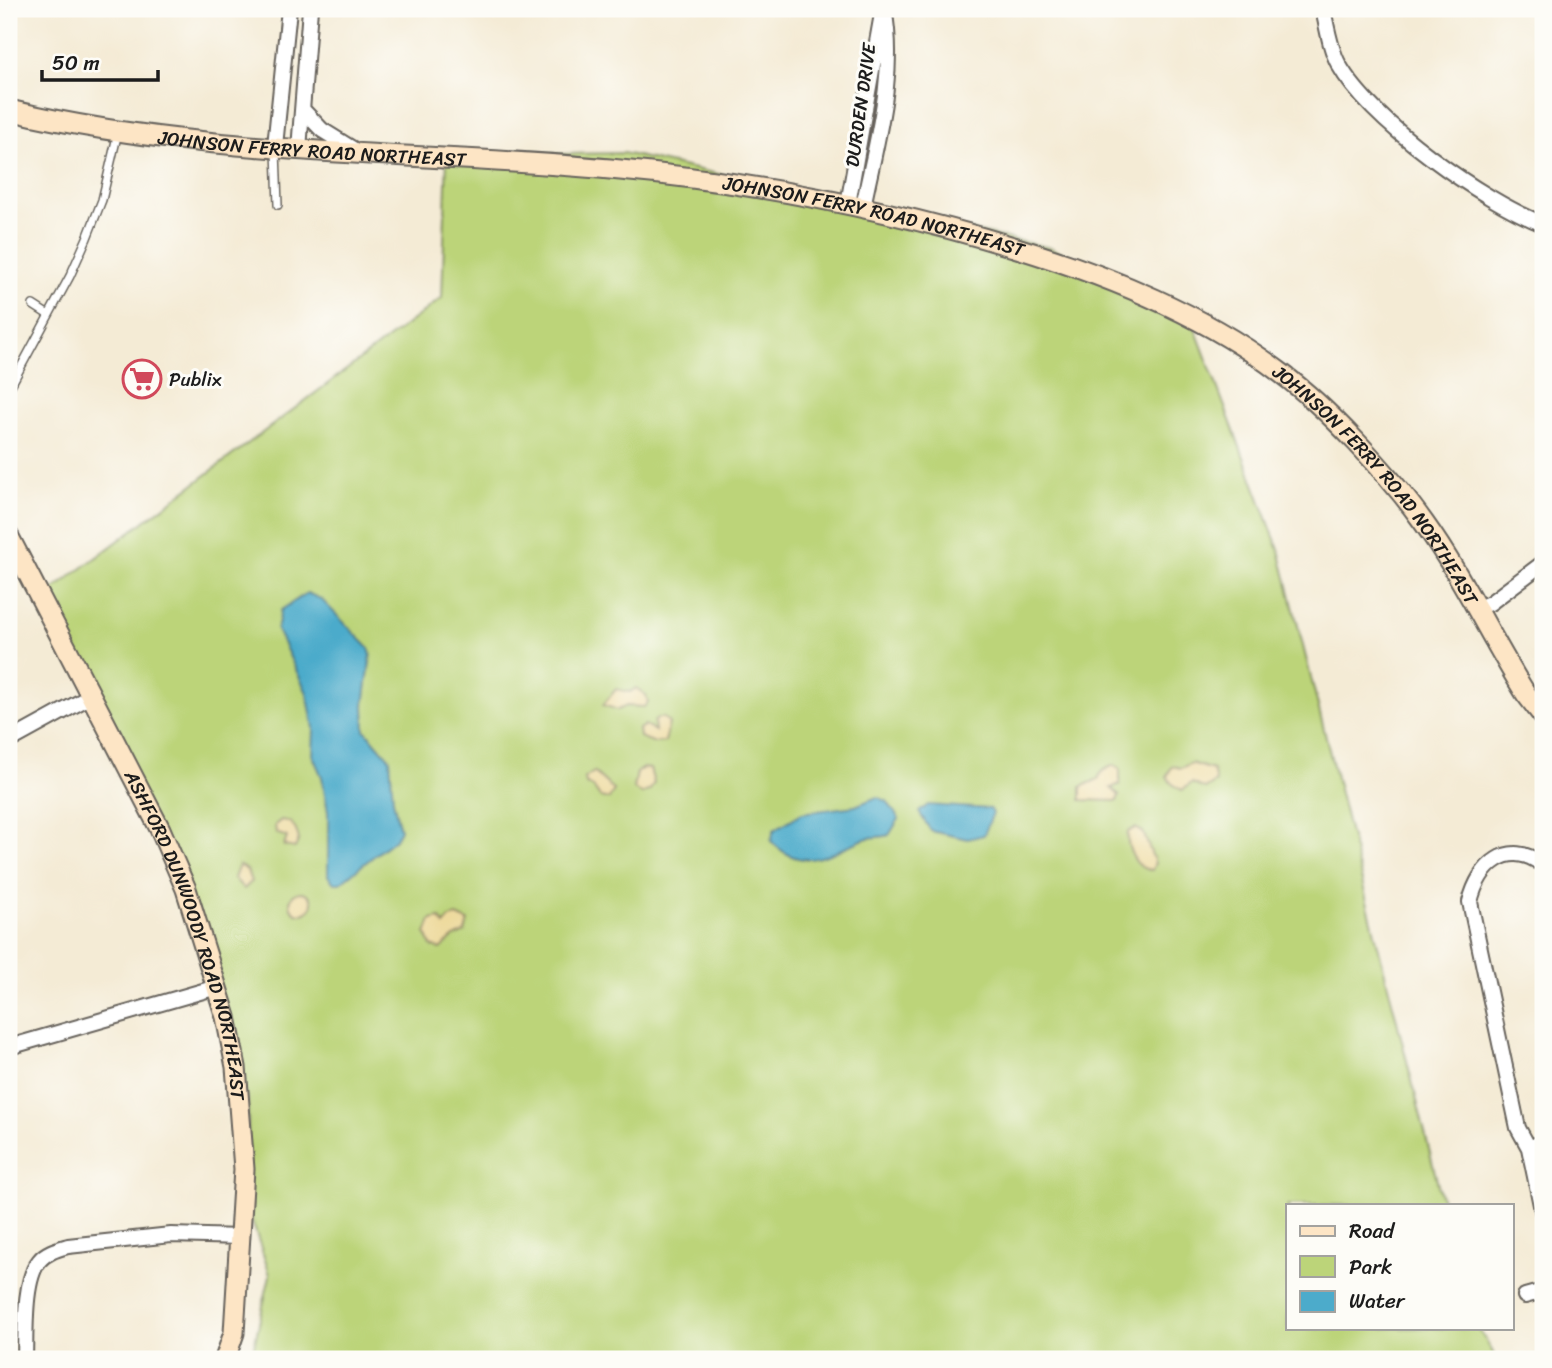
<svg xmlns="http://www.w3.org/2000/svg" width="1552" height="1368" font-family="Sriracha,sans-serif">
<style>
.green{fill:#bcd479;stroke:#6c784a;stroke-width:2}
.sand{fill:#eeda9e;stroke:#857b5d;stroke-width:2}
.water{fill:#4cabcb;stroke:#346474;stroke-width:2}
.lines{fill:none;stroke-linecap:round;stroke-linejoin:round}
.service-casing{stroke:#68645d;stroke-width:10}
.minor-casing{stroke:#68645d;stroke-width:18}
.secondary-casing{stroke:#68645d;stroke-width:23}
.service{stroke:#fff;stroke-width:7}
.minor{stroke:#fff;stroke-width:14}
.secondary{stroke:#fde5c5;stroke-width:19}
.labels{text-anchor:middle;stroke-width:6;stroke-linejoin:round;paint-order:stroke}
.street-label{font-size:19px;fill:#1c1c1c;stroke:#fdfcf7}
.poi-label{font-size:19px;fill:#1c1c1c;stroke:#fdfcf7;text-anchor:start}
</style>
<rect width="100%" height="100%" fill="#fdfcf7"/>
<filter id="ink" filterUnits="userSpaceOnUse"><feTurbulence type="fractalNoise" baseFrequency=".0143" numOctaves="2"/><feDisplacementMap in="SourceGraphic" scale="14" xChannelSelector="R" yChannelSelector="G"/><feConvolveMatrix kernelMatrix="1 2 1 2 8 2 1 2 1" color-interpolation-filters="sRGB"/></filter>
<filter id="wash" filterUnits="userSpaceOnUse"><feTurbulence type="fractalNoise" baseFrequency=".00686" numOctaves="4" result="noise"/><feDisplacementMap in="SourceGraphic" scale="28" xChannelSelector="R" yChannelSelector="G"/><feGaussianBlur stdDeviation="1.57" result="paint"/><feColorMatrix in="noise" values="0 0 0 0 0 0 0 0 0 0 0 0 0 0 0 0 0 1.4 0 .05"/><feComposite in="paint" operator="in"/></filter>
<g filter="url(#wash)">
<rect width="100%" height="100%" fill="#f4ebd5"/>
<path class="green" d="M 623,153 L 1051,248 L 1187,307 L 1279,550 L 1443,1205 L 1288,1205 L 1288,1328 L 1478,1328 L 1497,1359 L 251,1359 L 270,1275 L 248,1209 L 248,1101 L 163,842 L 46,595 L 442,298 L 447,156 Z"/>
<path class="sand" d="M 636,688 L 646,695 L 648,702 L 644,707 L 626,706 L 618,710 L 603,705 L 616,689 L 630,692 Z
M 658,718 L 664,718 L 669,723 L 665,742 L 655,743 L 640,737 L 639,729 L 645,725 L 655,731 L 654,722 Z
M 1191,763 L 1213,770 L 1216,782 L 1205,789 L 1192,783 L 1182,790 L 1171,783 L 1167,776 L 1172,766 L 1181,768 Z
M 1114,765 L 1120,768 L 1120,784 L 1111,788 L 1119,795 L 1117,801 L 1081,800 L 1081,787 L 1098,779 L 1102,771 Z
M 643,768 L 650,769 L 654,783 L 650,790 L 642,794 L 634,789 L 637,772 Z
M 594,772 L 614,790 L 609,799 L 600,797 L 593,787 L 586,784 L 585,778 Z
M 281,820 C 293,820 296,829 299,839 L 295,848 L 284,846 L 287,837 L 276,833 L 275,825 Z
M 1135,828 L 1143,832 L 1155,863 L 1152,870 C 1135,870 1126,847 1128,832 Z
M 239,865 L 247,870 L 251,882 L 244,889 L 234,878 Z
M290 903a11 11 0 1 1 22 0a11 11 0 1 1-22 0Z
M 457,916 L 468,921 L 465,932 L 454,937 L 440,949 L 431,946 L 426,934 L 431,920 L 440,918 L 444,925 L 450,918 Z"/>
<path class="water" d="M 307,593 L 321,599 L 369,648 L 371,655 L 364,705 L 365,730 L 390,759 L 393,800 L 400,830 L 395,839 L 340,883 L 334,883 L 328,876 L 328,812 L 322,777 L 313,756 L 314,728 L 307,693 L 277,630 L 281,610 Z
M 877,797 L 887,801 L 899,819 L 889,835 C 880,838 871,836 862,840 C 829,853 803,875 771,841 L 774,830 L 802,813 L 855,806 Z
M 928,805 L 990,809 L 993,813 L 984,835 L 968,839 L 931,831 L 919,812 Z"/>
</g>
<g filter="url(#ink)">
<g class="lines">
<defs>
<path id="service" d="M 276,151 L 278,205
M 33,305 L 47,314
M 9,389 L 70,276 L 87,238 L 102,200 L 118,132"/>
<path id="minor" d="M 1323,9 C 1327,27 1330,49 1339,65 C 1371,122 1483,201 1543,224
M 303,110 L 322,130 L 356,151
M 275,146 L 289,9
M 299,149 L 310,9
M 848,204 L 882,14
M 863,207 C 876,142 897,74 884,9
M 1475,609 L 1490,603 L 1543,563
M 9,741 L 89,697
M 1543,865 C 1508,838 1479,865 1470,902 L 1518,1128 L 1529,1148 L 1543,1215
M 9,1047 L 217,987
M 1529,1148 L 1543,1142
M 1525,1296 L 1543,1291
M 25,1359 C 26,1333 23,1281 39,1261 C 46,1252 58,1249 68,1246 L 171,1235 L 241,1237"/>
<g id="secondary">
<path id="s1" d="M 9,110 C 203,157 412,151 610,169 C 747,181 885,208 1017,248 C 1109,276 1204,314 1281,373 C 1328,408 1390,475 1424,523 C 1462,576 1491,638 1526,694 L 1543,716"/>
<path id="s2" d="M 9,537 L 160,829 L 186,889 L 226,1017 L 236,1067 L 244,1169 L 234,1333 L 225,1359"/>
</g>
</defs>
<use href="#service" class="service-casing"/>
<use href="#minor" class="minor-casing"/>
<use href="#secondary" class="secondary-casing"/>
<use href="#service" class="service"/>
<use href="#minor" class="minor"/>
<use href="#secondary" class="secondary"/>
</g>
</g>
<defs>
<symbol id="supermarket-ring" viewBox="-11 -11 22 22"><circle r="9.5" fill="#fdfcf7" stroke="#d1495b" stroke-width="1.5"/><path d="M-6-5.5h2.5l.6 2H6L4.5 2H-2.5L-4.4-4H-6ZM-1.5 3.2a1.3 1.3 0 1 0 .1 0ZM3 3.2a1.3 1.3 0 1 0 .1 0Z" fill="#d1495b"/></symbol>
</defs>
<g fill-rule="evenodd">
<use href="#supermarket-ring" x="120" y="357" width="44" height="44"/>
</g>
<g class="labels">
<g class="street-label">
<text transform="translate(860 105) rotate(-82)" y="7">DURDEN DRIVE</text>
<text dy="7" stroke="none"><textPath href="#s1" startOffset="306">JOHNSON FERRY ROAD NORTHEAST</textPath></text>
<text dy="7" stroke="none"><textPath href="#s1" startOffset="873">JOHNSON FERRY ROAD NORTHEAST</textPath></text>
<text dy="7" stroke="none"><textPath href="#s1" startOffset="1461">JOHNSON FERRY ROAD NORTHEAST</textPath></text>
<text dy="7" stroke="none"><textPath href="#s2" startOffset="438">ASHFORD DUNWOODY ROAD NORTHEAST</textPath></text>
</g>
<g class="poi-label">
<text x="169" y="386">Publix</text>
</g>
</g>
<rect width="1552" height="1368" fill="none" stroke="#fdfcf7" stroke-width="35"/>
<rect x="1286" y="1204" width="228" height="126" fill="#fdfcf7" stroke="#a3a29f" stroke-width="2"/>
<rect x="1300" y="1226" width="35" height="10" fill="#fde5c5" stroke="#a3a29f" stroke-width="2"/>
<text x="1349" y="1238" font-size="21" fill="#1c1c1c">Road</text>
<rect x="1300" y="1256" width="35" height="21" fill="#bcd479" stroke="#a3a29f" stroke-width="2"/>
<text x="1349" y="1274" font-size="21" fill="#1c1c1c">Park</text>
<rect x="1300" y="1291" width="35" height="21" fill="#4cabcb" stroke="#a3a29f" stroke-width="2"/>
<text x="1349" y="1308" font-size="21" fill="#1c1c1c">Water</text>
<path d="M42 70v10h116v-10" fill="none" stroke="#1c1c1c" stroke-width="3.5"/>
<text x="52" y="70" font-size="21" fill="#1c1c1c" stroke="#fdfcf7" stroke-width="5" paint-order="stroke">50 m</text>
</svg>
